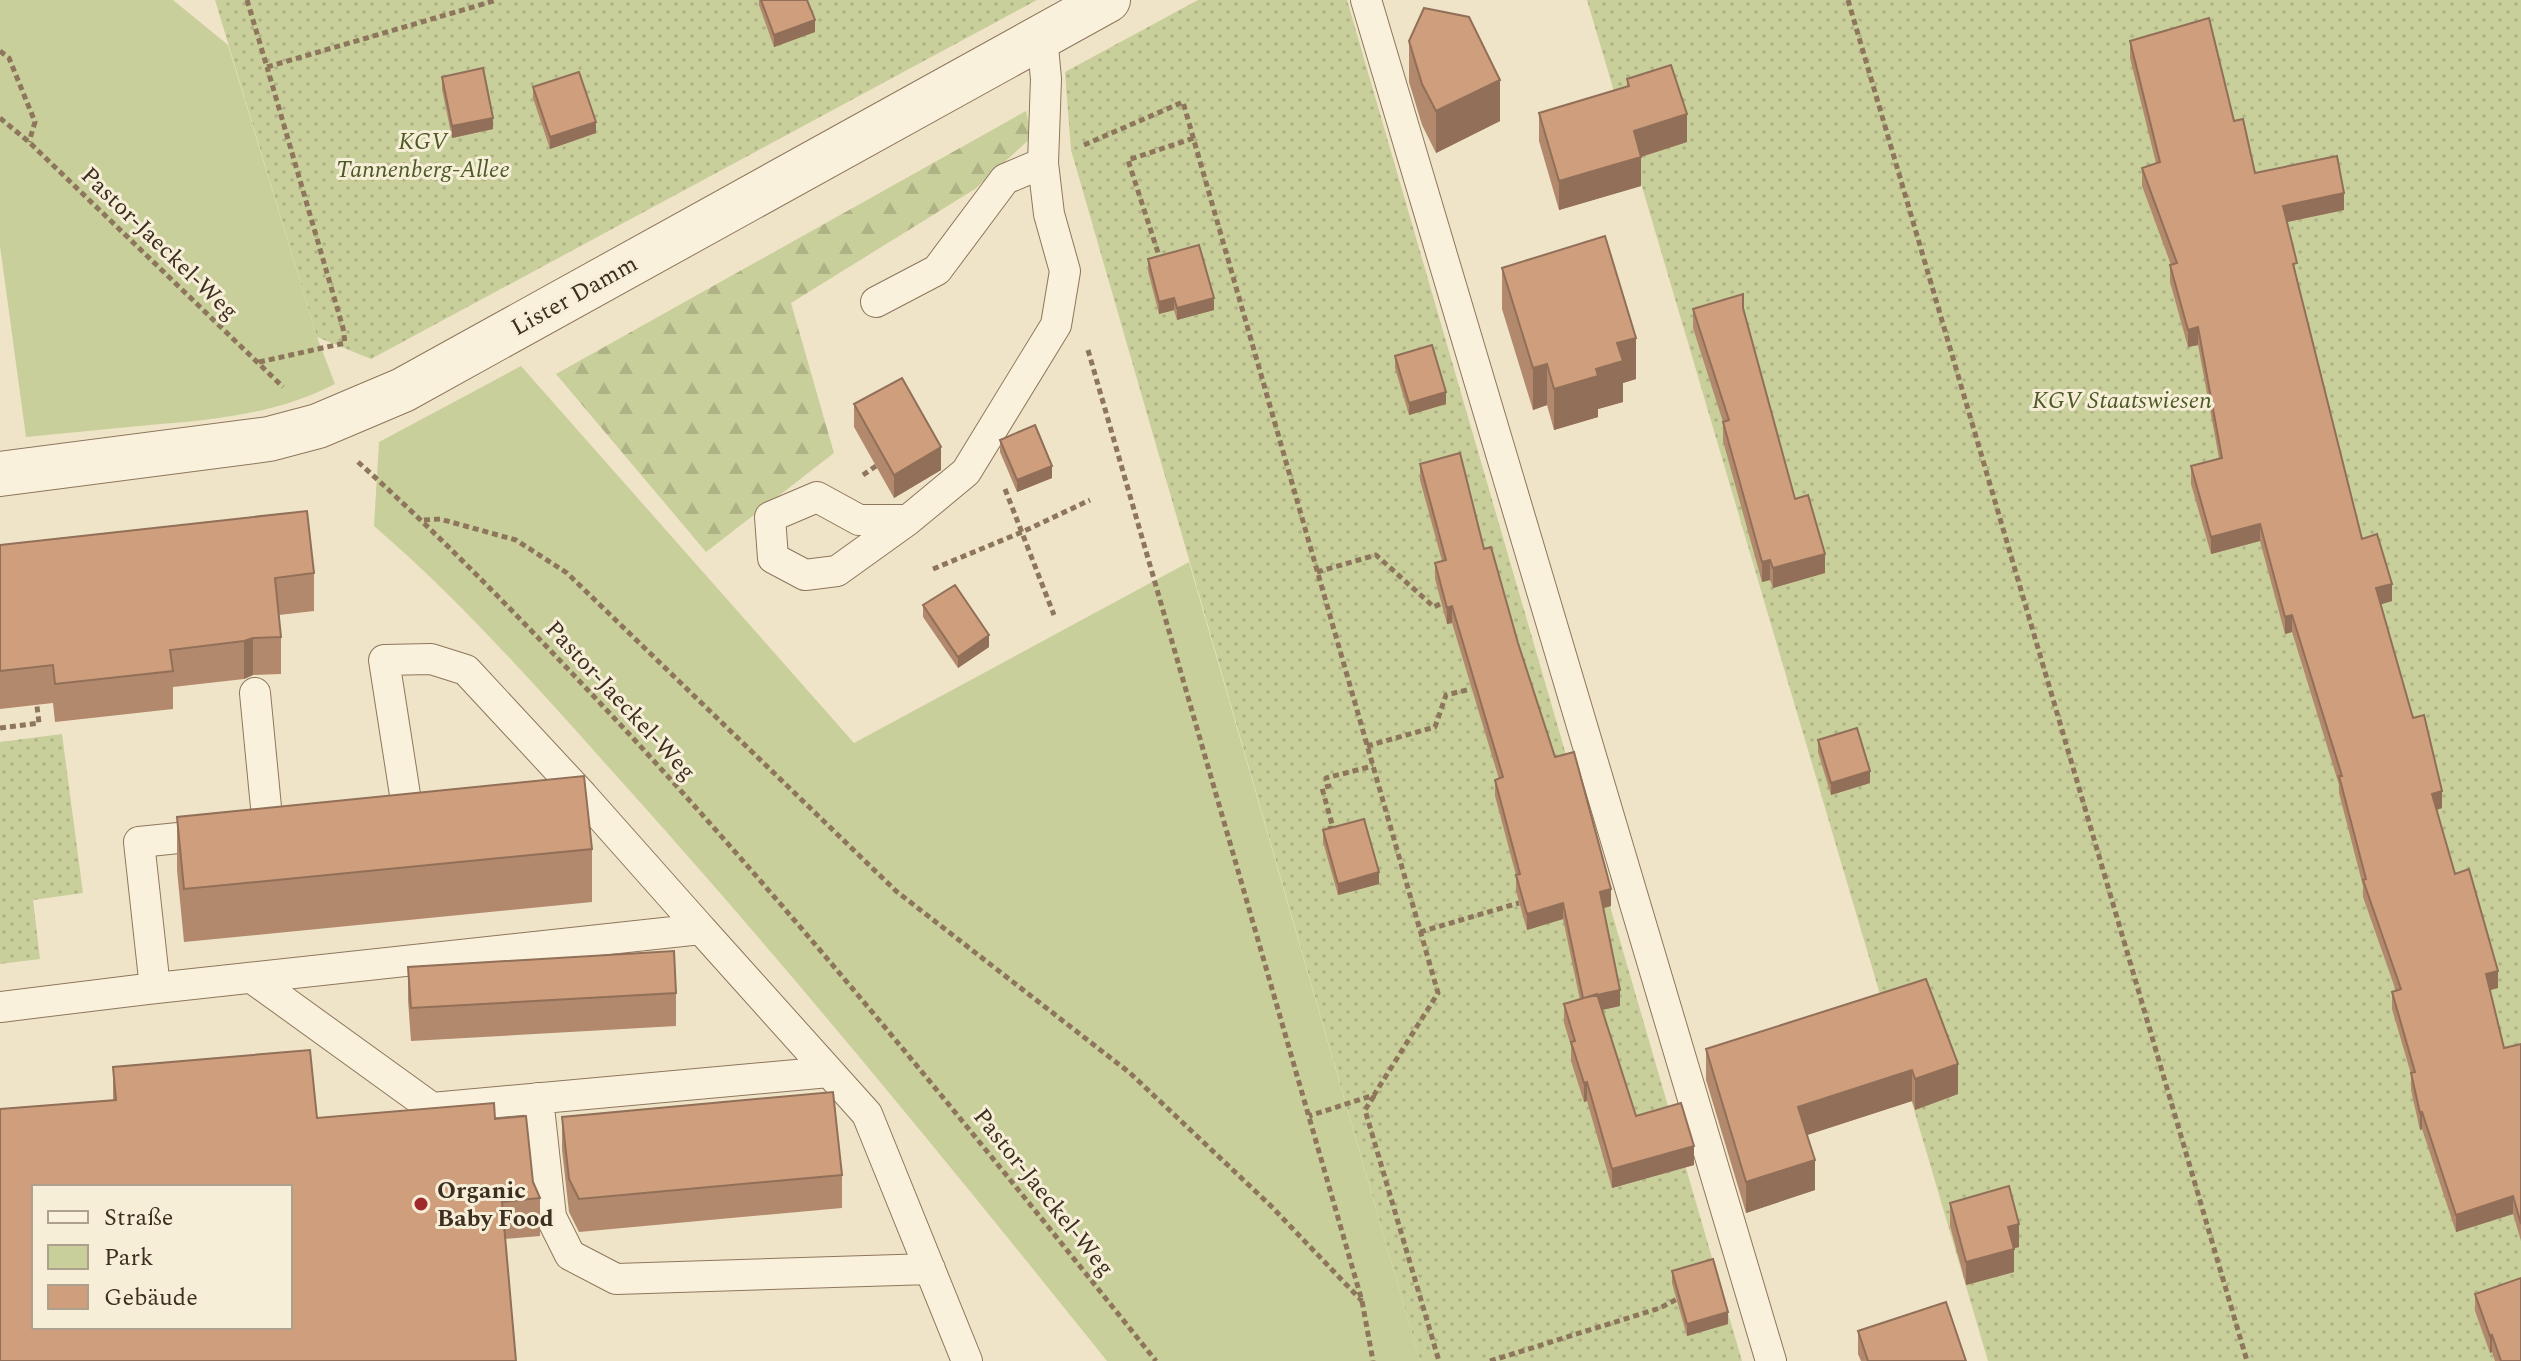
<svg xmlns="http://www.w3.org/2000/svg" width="2521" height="1361" font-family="Spectral,serif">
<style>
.grass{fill:url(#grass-dots)}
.forest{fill:url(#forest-firs)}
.park{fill:#c9cf9b}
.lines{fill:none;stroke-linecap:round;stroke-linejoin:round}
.service-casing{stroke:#8d765c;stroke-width:32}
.minor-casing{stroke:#8d765c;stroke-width:46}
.path{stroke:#8d765c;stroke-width:5;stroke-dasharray:6 4;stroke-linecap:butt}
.service{stroke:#faf1dc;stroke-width:30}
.minor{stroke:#faf1dc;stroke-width:44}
.wall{fill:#b2896c}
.shaded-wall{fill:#916f58}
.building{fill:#cf9f7d;stroke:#916f58;stroke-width:2;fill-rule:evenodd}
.poi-dot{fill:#9e2a2b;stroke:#f7eed8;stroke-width:3}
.labels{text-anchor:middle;stroke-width:6;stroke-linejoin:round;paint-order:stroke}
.park-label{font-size:24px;font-style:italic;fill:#4d5a26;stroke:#f7eed8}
.street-label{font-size:24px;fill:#3d2e20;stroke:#f7eed8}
.poi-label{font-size:24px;font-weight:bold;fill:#3d2e20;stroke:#f7eed8;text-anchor:start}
</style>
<defs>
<pattern id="grass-dots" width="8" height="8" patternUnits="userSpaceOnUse" patternTransform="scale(2)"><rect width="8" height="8" fill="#c9cf9b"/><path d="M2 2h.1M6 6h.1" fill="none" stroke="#aeb285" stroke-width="1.8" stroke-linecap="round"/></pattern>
<pattern id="forest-firs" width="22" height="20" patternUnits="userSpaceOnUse" patternTransform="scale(2)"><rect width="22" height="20" fill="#c9cf9b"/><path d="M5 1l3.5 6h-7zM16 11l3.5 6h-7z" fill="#aeb285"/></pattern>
</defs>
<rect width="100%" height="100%" fill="#f0e4c8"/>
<path class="grass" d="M 215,0 L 1037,0 L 371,359 L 317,337 Z
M 1198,0 L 1347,0 L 1742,1361 L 1420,1361 L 1071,150 L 1065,72 Z
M 1587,0 L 2521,0 L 2521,1361 L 1988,1361 Z
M 62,734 L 83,893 L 33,900 L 40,959 L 0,964 L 0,742 Z"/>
<path class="forest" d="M 1026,111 L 1032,137 L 975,189 L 791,303 L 834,453 L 706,552 L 556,374 Z"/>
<path class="park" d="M 0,0 L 173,0 L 228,45 L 317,337 L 335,384 C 277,414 214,420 150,425 C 108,429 67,433 26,437 L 0,246 Z
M 521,366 L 854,743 L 1189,562 L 1420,1361 L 1107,1361 C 952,1168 796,976 630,791 C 548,700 467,606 374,526 L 379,442 Z"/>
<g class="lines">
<defs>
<path id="service" d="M 1366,0 L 1771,1361
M 876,302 L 937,270 L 1005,179 L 1043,163
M 908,520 L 859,520 L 817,497 L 770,517 L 773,558 L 805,575 L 837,571 L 908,520 L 966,472 L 1056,325 L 1065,271 L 1049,214 L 1043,163 L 1046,79 L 1042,36
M 255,693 L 268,828
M 548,798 L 582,795 L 701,929
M 408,814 L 384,660 L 431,659 L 466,670 L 582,795
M 252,978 L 432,1108 L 829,1072
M 155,988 L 139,842 L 218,834
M 0,1007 L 147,989 L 701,929 L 867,1114 L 967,1361
M 538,1098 L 551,1217 L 570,1255 L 616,1279 L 930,1269"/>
<path id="minor" d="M 0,474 L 269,439 L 318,426 L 403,390 L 1108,0"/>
</defs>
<use href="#service" class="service-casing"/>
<use href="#minor" class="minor-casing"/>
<path class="path" d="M 247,0 L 267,67 L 497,0
M 1848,0 L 2247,1361
M 0,51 L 9,58 L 35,122 L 29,142
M 0,118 L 29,142 L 283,387
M 1084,145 L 1183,102 L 1438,993 L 1374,1095 L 1309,1116
M 1161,262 L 1128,160 L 1194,138
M 1088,350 L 1362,1301 L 1373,1361
M 259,362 L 345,343 L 343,328 L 267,67
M 358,462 C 454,548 543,642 631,736 C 816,937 986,1149 1156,1361
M 863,475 L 876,466
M 1005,489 L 1054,615
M 424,520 L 440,519 L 516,540 L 567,573 L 896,891 L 1130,1073 L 1270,1205 L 1362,1301
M 933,569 L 1022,532 L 1090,500
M 1317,572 L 1376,555 L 1434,607 L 1442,603
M 0,728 L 39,723 L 36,698
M 1367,746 L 1435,727 L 1446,695 L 1471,689
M 1327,836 L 1325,829 L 1333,828 L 1322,788 L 1329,786 L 1326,778 L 1373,766
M 1420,932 L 1519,903
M 1374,1096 L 1365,1110 L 1439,1361
M 1490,1361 L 1660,1308 L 1677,1299"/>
<use href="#service" class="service"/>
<use href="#minor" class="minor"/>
</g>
<path class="wall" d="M 759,0 L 807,0 L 815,32 L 774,47 L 759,5 Z
M 1409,41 L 1500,121 L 1436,153 L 1422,125 L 1409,82 Z
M 2130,41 L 2234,121 L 2255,173 L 2344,210 L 2287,222 L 2297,279 L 2362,539 L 2392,601 L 2380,604 L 2413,718 L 2442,808 L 2437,810 L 2455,874 L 2498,988 L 2490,990 L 2504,1048 L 2521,1044 L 2521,1241 L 2513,1214 L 2456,1232 L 2422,1129 L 2420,1130 L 2411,1090 L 2411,1074 L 2392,1009 L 2392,992 L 2396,991 L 2363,897 L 2363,886 L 2339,793 L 2339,785 L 2292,632 L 2285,634 L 2260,541 L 2211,554 L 2191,484 L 2191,466 L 2219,458 L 2198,345 L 2188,347 L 2170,282 L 2170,265 L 2171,265 L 2142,186 L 2142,168 L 2156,163 L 2130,58 Z
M 442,77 L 493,129 L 452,138 L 442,89 Z
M 1627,79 L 1687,142 L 1641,157 L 1641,186 L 1559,210 L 1539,141 L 1539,113 L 1627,87 Z
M 533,87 L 596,133 L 550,149 L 533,98 Z
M 1148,259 L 1214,310 L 1177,320 L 1174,310 L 1159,314 L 1148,271 Z
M 1502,268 L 1636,379 L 1623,383 L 1623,402 L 1598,409 L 1598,417 L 1554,430 L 1547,405 L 1533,410 L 1502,309 Z
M 1743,308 L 1795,499 L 1825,573 L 1773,588 L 1770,580 L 1762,582 L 1723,441 L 1723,422 L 1693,328 L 1693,309 Z
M 1395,356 L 1446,404 L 1409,415 L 1395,368 Z
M 854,404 L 941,470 L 894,498 L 854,427 Z
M 1000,440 L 1052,478 L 1017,492 L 1000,452 Z
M 1420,464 L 1484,549 L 1518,643 L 1555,757 L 1611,906 L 1604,908 L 1620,1006 L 1602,1010 L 1636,1116 L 1694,1165 L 1612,1188 L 1587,1101 L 1584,1102 L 1571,1061 L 1571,1046 L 1564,1023 L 1564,1004 L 1580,1000 L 1563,919 L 1527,930 L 1516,891 L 1516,875 L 1495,796 L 1495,780 L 1499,779 L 1452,623 L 1447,624 L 1435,579 L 1435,563 L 1442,561 L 1420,480 Z
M 0,545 L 314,573 L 314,611 L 279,615 L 281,637 L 281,674 L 253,675 L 244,679 L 173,687 L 173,709 L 55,722 L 53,703 L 0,709 Z
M 923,605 L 989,647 L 958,668 L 923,617 Z
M 1818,740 L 1870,783 L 1831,795 L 1818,752 Z
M 177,817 L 592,849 L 592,902 L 184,942 L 177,870 Z
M 1323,830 L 1379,884 L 1338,895 L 1323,842 Z
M 408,967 L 676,993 L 676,1026 L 411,1041 L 408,1000 Z
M 1926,979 L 1958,1094 L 1915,1110 L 1912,1101 L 1807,1135 L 1815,1190 L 1746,1213 L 1706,1080 L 1706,1049 Z
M 113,1067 L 317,1118 L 495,1119 L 533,1182 L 540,1198 L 540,1236 L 505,1239 L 113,1100 Z
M 562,1117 L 842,1175 L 842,1208 L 579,1232 L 569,1212 L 562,1150 Z
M 1950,1203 L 2019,1247 L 2014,1248 L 2014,1272 L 1966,1285 L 1950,1226 Z
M 1672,1271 L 1728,1324 L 1687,1336 L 1672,1283 Z
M 2475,1294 L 2521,1361 L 2495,1361 L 2492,1352 L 2490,1353 L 2475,1311 Z
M 1858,1331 L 1966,1361 L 1861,1361 L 1858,1354 Z"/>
<path class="shaded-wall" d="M 815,20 L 815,32 L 774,47 L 774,35 Z
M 1500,80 L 1500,121 L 1436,153 L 1436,111 Z
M 1687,114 L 1687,142 L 1634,159 L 1634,131 Z
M 493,118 L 493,129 L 452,138 L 452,126 Z
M 596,122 L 596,133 L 550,149 L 550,137 Z
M 1641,157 L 1641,186 L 1559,210 L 1559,181 Z
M 2344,193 L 2344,210 L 2283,223 L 2283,206 Z
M 1174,298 L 1174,310 L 1159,314 L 1159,302 Z
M 1214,298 L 1214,310 L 1177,320 L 1177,308 Z
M 2198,327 L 2198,345 L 2188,347 L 2188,330 Z
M 1636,338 L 1636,379 L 1623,383 L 1623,402 L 1598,409 L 1598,417 L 1554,430 L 1554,389 L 1596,369 L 1617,343 Z
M 1547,364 L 1547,405 L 1533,410 L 1533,368 Z
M 1446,392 L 1446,404 L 1409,415 L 1409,403 Z
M 941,447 L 941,470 L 894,498 L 894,475 Z
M 1052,466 L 1052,478 L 1017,492 L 1017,480 Z
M 2260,524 L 2260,541 L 2211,554 L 2211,537 Z
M 1825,554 L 1825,573 L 1773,588 L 1773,568 Z
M 1770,560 L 1770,580 L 1762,582 L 1762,562 Z
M 2392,584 L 2392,601 L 2376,606 L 2376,588 Z
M 1452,606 L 1452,623 L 1447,624 L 1447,608 Z
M 2292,615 L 2292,632 L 2285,634 L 2285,617 Z
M 989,635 L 989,647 L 958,668 L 958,657 Z
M 253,638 L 253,675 L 244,679 L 244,641 Z
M 1870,771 L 1870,783 L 1831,795 L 1831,783 Z
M 2442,791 L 2442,808 L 2432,811 L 2432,794 Z
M 1379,872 L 1379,884 L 1338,895 L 1338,884 Z
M 1611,889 L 1611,906 L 1600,909 L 1600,892 Z
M 1563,903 L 1563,919 L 1527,930 L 1527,914 Z
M 2498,971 L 2498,988 L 2486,991 L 2486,974 Z
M 1620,990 L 1620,1006 L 1583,1014 L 1583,998 Z
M 1958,1064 L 1958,1094 L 1915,1110 L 1915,1079 Z
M 1912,1070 L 1912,1101 L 1798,1138 L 1798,1107 Z
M 1587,1082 L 1587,1101 L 1584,1102 L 1584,1083 Z
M 2422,1112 L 2422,1129 L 2420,1130 L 2420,1113 Z
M 1694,1146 L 1694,1165 L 1612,1188 L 1612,1169 Z
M 1815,1160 L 1815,1190 L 1746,1213 L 1746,1182 Z
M 2513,1196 L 2513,1214 L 2456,1232 L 2456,1215 Z
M 2019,1224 L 2019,1247 L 2008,1250 L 2008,1227 Z
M 2014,1249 L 2014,1272 L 1966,1285 L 1966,1262 Z
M 1728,1312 L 1728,1324 L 1687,1336 L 1687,1324 Z
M 2492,1335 L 2492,1352 L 2490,1353 L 2490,1336 Z"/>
<path class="building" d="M 761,0 L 807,0 L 815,20 L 774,35 Z
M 1424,8 L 1469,17 L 1500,80 L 1436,111 L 1422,84 L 1409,41 Z
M 2209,18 L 2234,121 L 2243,119 L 2255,173 L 2337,156 L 2344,193 L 2283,206 L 2297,263 L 2293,264 L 2362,539 L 2377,534 L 2392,584 L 2376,588 L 2413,718 L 2424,715 L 2442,791 L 2432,794 L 2455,874 L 2469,869 L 2498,971 L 2486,974 L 2504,1048 L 2521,1044 L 2521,1224 L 2513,1196 L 2456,1215 L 2422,1112 L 2420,1113 L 2411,1073 L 2415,1072 L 2392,992 L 2401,989 L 2363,880 L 2366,879 L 2339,776 L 2342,776 L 2292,615 L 2285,617 L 2260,524 L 2211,537 L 2191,466 L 2222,458 L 2198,327 L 2188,330 L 2170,265 L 2177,263 L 2142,168 L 2160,162 L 2130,41 Z
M 1671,65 L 1687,114 L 1634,131 L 1641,157 L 1559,181 L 1539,113 L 1629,86 L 1627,79 Z
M 483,68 L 493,118 L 452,126 L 442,77 Z
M 579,72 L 596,122 L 550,137 L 533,87 Z
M 1605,236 L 1636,338 L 1617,343 L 1623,361 L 1596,369 L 1598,376 L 1554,389 L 1547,364 L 1533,368 L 1502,268 Z
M 1199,245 L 1214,298 L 1177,308 L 1174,298 L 1159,302 L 1148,259 Z
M 1743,294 L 1743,308 L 1795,499 L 1808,495 L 1825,554 L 1773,568 L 1770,560 L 1762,562 L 1723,422 L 1729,420 L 1693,309 Z
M 1432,345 L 1446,392 L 1409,403 L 1395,356 Z
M 902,378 L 941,447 L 894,475 L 854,404 Z
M 1035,425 L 1052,466 L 1017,480 L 1000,440 Z
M 1460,453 L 1484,549 L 1491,547 L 1518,643 L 1555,757 L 1574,752 L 1611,889 L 1600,892 L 1620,990 L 1583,998 L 1563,903 L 1527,914 L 1516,875 L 1520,874 L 1495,780 L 1503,777 L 1452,606 L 1447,608 L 1435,563 L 1446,560 L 1420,464 Z
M 307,511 L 314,573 L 275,578 L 281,637 L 253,638 L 244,641 L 170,650 L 173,671 L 55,684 L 53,665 L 0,671 L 0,545 Z
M 955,585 L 989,635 L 958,657 L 923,605 Z
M 1857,728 L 1870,771 L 1831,783 L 1818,740 Z
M 584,776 L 592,849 L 184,889 L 177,817 Z
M 1364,819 L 1379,872 L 1338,884 L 1323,830 Z
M 674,951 L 676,993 L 411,1008 L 408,967 Z
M 1926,979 L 1958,1064 L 1915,1079 L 1912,1070 L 1798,1107 L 1815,1160 L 1746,1182 L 1706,1049 Z
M 1597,994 L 1636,1116 L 1681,1103 L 1694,1146 L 1612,1169 L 1587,1082 L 1584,1083 L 1571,1042 L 1575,1041 L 1564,1004 Z
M 310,1050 L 317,1118 L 494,1103 L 495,1119 L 526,1116 L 533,1182 L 540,1198 L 502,1202 L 516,1361 L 0,1361 L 0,1109 L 116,1100 L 113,1067 ZM 34,1187 L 290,1187 L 290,1327 L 34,1327 Z
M 833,1092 L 842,1175 L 579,1199 L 569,1179 L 562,1117 Z
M 2009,1186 L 2019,1224 L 2008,1227 L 2014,1249 L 1966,1262 L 1950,1203 Z
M 1713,1259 L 1728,1312 L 1687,1324 L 1672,1271 Z
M 2521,1278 L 2521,1361 L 2501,1361 L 2492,1335 L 2490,1336 L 2475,1294 Z
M 1946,1302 L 1966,1361 L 1868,1361 L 1858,1331 Z"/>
<circle class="poi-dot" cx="421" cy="1204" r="8"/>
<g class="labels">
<g class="park-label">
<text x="423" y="149">KGV<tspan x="423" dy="28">Tannenberg-Allee</tspan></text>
<text x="2122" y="408">KGV Staatswiesen</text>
</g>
<g class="street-label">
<text transform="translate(160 243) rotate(44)" y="8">Pastor-Jaeckel-Weg</text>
<text transform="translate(574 295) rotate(-29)" y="8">Lister Damm</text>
<text transform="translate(621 700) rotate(47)" y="8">Pastor-Jaeckel-Weg</text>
<text transform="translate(1044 1192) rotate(51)" y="8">Pastor-Jaeckel-Weg</text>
</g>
<g class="poi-label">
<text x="437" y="1198">Organic<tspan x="437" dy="28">Baby Food</tspan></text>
</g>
</g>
<rect x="32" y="1185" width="260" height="144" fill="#f7eed8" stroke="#ada18e" stroke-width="2"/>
<rect x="48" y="1211" width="40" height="12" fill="#faf1dc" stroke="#ada18e" stroke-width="2"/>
<text x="104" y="1225" font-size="24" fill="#3d2e20">Straße</text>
<rect x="48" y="1245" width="40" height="24" fill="#c9cf9b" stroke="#ada18e" stroke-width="2"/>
<text x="104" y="1265" font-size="24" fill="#3d2e20">Park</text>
<rect x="48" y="1285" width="40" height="24" fill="#cf9f7d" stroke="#ada18e" stroke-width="2"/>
<text x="104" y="1305" font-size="24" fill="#3d2e20">Gebäude</text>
</svg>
